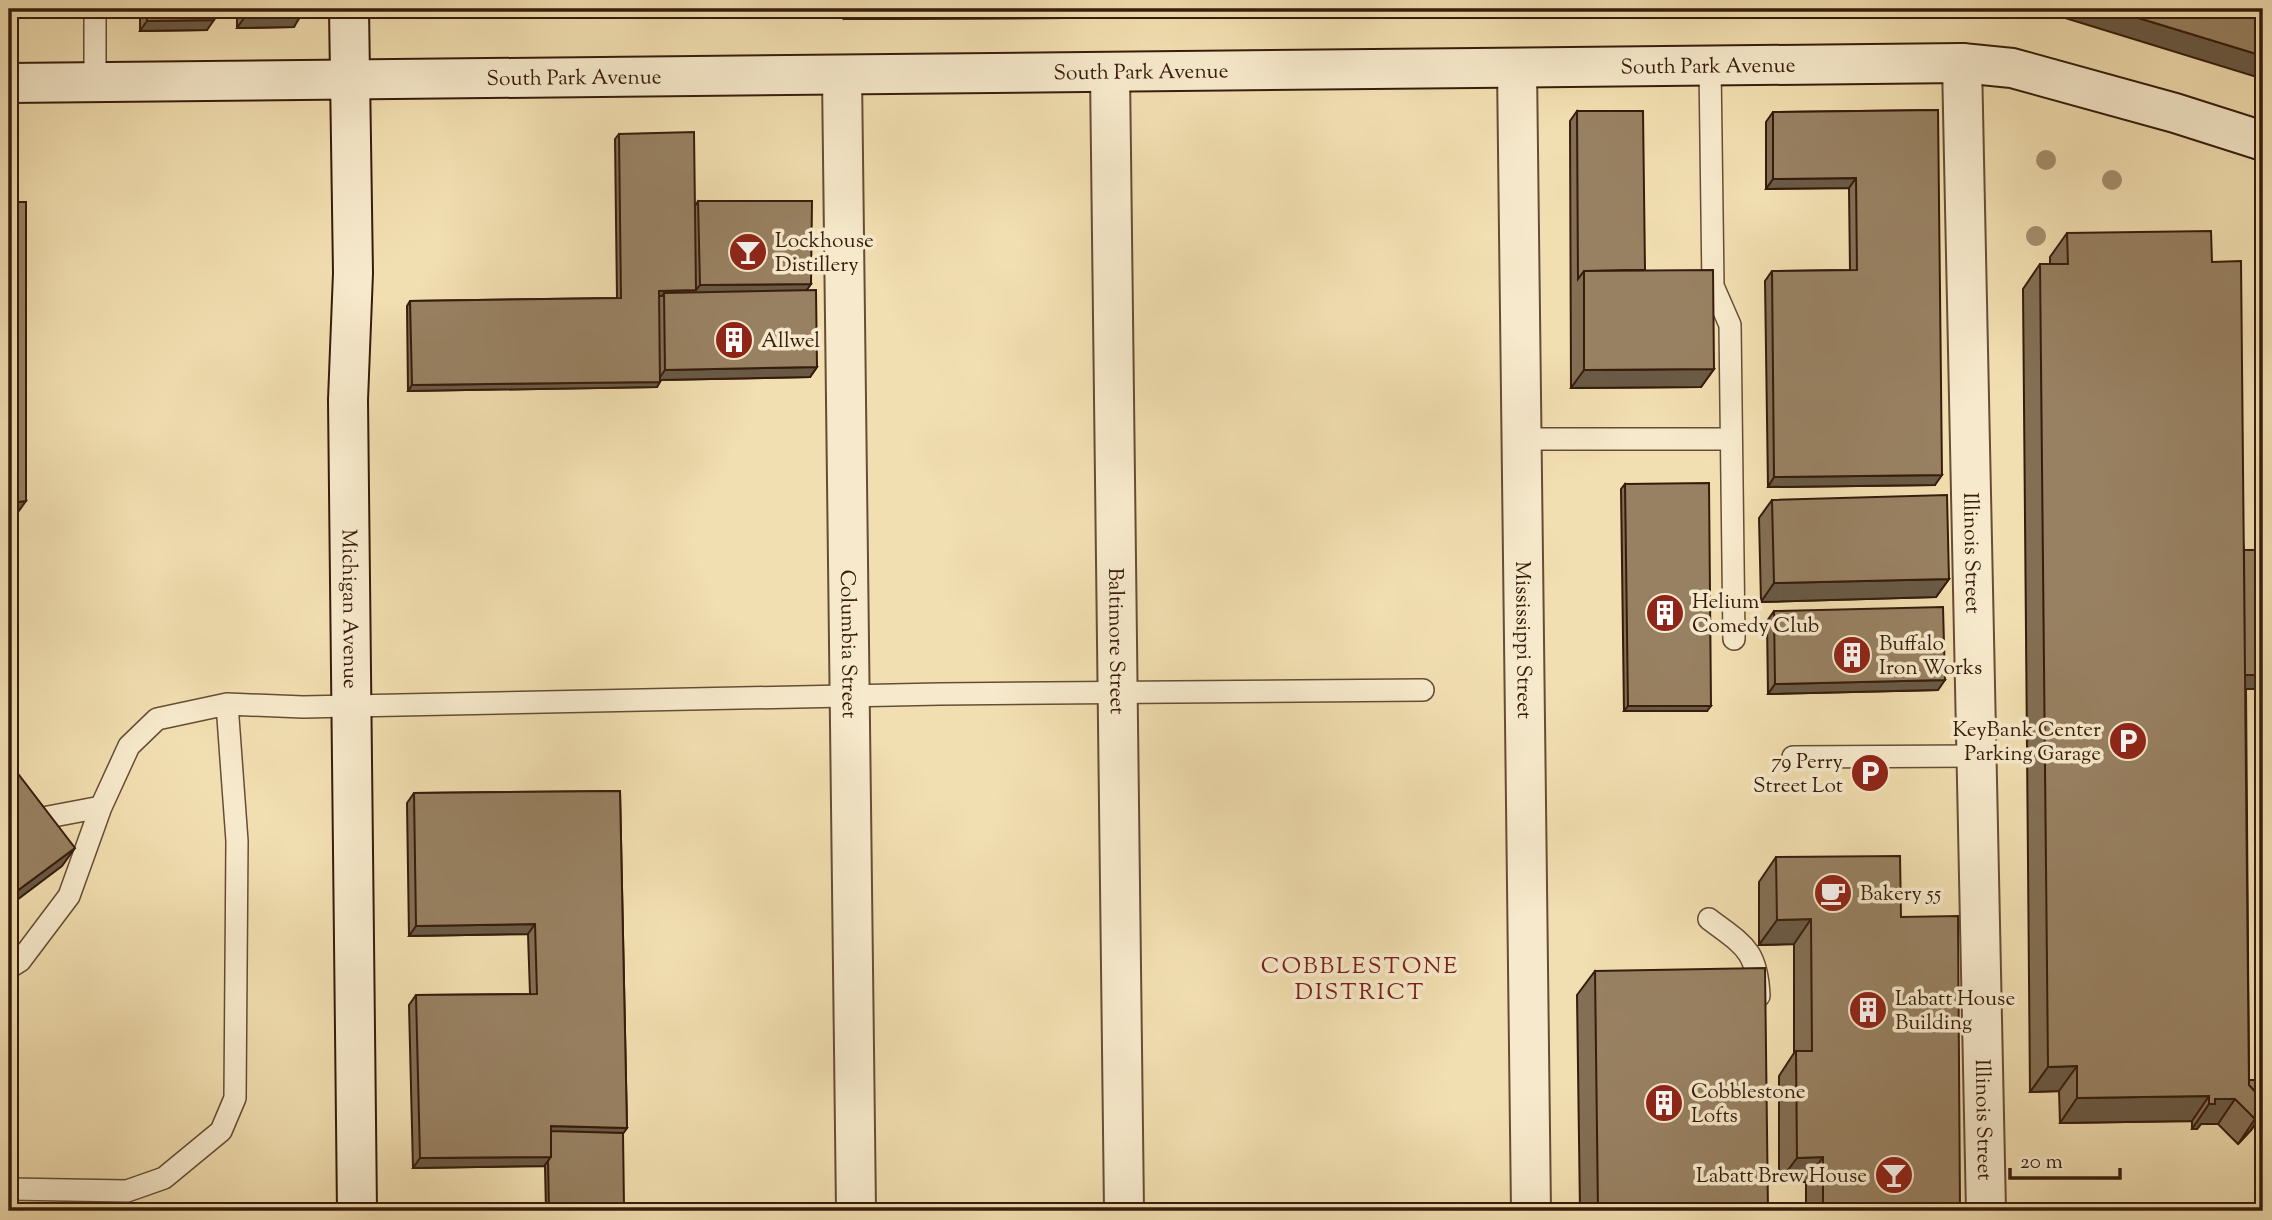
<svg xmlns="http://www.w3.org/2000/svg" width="2272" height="1220" font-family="'Sorts Mill Goudy',serif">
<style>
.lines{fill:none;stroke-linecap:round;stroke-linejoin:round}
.lane-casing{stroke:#664d35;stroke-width:24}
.street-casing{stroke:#664d35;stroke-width:42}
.secondary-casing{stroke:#371c0c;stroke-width:42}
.lane{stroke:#f7eacc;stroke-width:21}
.street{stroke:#f7eacc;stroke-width:38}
.secondary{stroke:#f7eacc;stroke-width:38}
.tree{fill:#a58f6d}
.wall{fill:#836f54;stroke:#371c0c;stroke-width:2}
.shaded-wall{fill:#6a5a45;stroke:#371c0c;stroke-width:2}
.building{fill:#988162;stroke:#371c0c;stroke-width:2}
.labels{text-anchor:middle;stroke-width:7;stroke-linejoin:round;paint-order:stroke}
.street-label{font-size:21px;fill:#371c0c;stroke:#f7eacc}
.poi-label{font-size:21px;fill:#371c0c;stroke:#f7eacc;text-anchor:start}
.neighbourhood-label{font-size:23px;letter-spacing:2px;fill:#7a1f14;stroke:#f7eacc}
</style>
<rect width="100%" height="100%" fill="#f2dfb1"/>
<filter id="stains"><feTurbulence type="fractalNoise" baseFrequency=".00286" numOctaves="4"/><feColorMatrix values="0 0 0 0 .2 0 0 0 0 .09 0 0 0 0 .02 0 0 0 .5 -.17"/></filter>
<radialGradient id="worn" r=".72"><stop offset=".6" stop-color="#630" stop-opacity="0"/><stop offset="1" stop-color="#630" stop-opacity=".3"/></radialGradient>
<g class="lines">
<defs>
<path id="lane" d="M 1710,66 L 1713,286 L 1730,325 L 1734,639
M 95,82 L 95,9
M 1522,439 L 1730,439
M 1793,757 L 1976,756
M 27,821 L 101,807
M 1709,919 C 1743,945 1757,949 1759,996
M 9,968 L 20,961 L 69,896 L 101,807 L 129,746 L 157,719 L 227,704 L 303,707 L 940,694 L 1423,690
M 9,1189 L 127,1191 L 164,1178 L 221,1131 L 235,1098 L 237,841 L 227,704"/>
<g id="street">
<path id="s1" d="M 1962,63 L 1986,1211"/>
<path id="s2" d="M 1517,68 L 1531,1211"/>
<path id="s3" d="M 1110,72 L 1124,1211"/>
<path id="s4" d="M 842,75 L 856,1211"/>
</g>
<g id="secondary">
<path id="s5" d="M 349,9 L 353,273 L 348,400 L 357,1211"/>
<path id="s6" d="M 9,83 L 1962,63 L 2012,68 L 2175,113 L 2263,141"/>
</g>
</defs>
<use href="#lane" class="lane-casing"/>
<use href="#street" class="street-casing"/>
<use href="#secondary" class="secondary-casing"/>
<use href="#lane" class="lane"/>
<use href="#street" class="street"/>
<use href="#secondary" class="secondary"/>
</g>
<g class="tree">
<circle cx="2046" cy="160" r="10"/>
<circle cx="2112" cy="180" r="10"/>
<circle cx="2036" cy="236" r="10"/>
</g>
<path class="wall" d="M 140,9 L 214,9 L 207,30 L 140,31 Z
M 237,9 L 300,9 L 294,27 L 237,28 Z
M 844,9 L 1463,9 L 1458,16 L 844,19 Z
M 1938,110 L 1935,485 L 1768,487 L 1765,281 L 1772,271 L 1850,270 L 1849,188 L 1766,189 L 1766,122 L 1773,112 Z
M 1577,111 L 1645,270 L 1714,369 L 1701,387 L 1571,388 L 1570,121 Z
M 619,134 L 695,206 L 698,201 L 811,284 L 806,290 L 817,367 L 810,377 L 660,380 L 657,387 L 408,391 L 407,306 L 410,301 L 617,298 L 615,139 Z
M 2067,233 L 2212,262 L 2244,550 L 2263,689 L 2246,689 L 2249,1080 L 2263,1113 L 2251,1130 L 2238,1144 L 2218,1124 L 2201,1124 L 2197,1129 L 2192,1129 L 2192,1121 L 2060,1123 L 2059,1091 L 2030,1092 L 2023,289 L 2040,264 L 2050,264 L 2050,257 Z
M 1625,484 L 1707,711 L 1624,711 L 1621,489 Z
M 1772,500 L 1949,579 L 1936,597 L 1761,602 L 1759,518 Z
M 1774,611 L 1938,690 L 1768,694 L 1767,621 Z
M 620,791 L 627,1128 L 623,1133 L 621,1211 L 546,1211 L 545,1166 L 413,1168 L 409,1005 L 416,995 L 530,994 L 528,934 L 409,936 L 407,803 L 414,793 Z
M 1776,857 L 1901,917 L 1960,1211 L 1806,1211 L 1806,1182 L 1779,1182 L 1779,1076 L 1794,1053 L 1794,944 L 1759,945 L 1759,882 Z
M 1595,971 L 1768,1211 L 1580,1211 L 1577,995 Z"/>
<path class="shaded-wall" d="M 851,9 L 1463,9 L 1458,16 L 844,19 Z
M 2036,9 L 2109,9 L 2263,56 L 2263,79 Z
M 300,17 L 294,27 L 237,28 L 244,18 Z
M 214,20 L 207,30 L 140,31 L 147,21 Z
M 1856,178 L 1849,188 L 1766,189 L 1773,179 Z
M 811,284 L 804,294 L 664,293 L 662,296 L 655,296 L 659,291 L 696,290 L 700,285 Z
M 817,367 L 810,377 L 658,380 L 665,370 Z
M 1714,369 L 1701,387 L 1571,388 L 1584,370 Z
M 660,382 L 657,387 L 408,391 L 412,385 Z
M 1942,475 L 1935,485 L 1768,487 L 1774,477 Z
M 26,501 L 13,519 L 9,520 L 9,503 Z
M 1949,579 L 1936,597 L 1761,602 L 1774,583 Z
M 2238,674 L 2263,675 L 2263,689 L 2228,689 Z
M 1945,680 L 1938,690 L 1768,694 L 1775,684 Z
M 1628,706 L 1711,706 L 1707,711 L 1624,711 Z
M 75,848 L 62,866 L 9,906 L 9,897 Z
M 1811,919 L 1794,944 L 1759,945 L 1777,920 Z
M 535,924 L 528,934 L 409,936 L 416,926 Z
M 2077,1066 L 2059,1091 L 2030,1092 L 2048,1067 Z
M 2209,1096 L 2192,1121 L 2060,1123 L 2077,1098 Z
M 2215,1099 L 2235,1099 L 2218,1124 L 2201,1124 L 2197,1129 L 2192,1129 L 2209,1104 Z
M 2263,1110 L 2263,1113 L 2251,1130 L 2238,1144 L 2255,1119 Z
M 551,1126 L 627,1128 L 620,1138 L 547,1137 Z
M 551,1157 L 544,1166 L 413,1168 L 420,1158 Z
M 1823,1157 L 1806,1182 L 1779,1182 L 1797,1158 Z
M 624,1207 L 621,1211 L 580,1211 L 583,1208 Z"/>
<path class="building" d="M 147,9 L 214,9 L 214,20 L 147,21 Z
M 244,9 L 300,9 L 300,17 L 244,18 Z
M 2109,9 L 2263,9 L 2263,56 Z
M 1938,110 L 1942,475 L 1774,477 L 1772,271 L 1857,270 L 1856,178 L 1773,179 L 1773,112 Z
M 1577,111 L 1643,111 L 1645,270 L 1584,271 L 1578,279 Z
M 694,132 L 696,290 L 659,291 L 660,382 L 412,385 L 410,301 L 621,298 L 619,134 Z
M 698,201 L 812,201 L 811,284 L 700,285 Z
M 9,202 L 26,202 L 26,501 L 9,503 Z
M 2211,231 L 2212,262 L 2241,261 L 2249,1085 L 2263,1100 L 2263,1110 L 2255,1119 L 2235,1099 L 2215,1099 L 2215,1104 L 2209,1104 L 2209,1096 L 2077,1098 L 2077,1066 L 2048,1067 L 2040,264 L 2068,264 L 2067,233 Z
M 1713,270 L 1714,369 L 1584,370 L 1584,271 Z
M 816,290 L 817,367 L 665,370 L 664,293 Z
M 1709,483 L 1711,706 L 1628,706 L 1625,484 Z
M 1947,495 L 1949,579 L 1774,583 L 1772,500 Z
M 2244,550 L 2263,550 L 2263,675 L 2245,675 Z
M 1943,607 L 1945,680 L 1775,684 L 1774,611 Z
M 9,678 L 16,681 L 9,693 Z
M 9,762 L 75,848 L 9,897 Z
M 620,791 L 627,1128 L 551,1126 L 551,1157 L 420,1158 L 416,995 L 537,994 L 535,924 L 416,926 L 414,793 Z
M 1900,856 L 1901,917 L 1958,916 L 1960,1211 L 1823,1211 L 1823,1157 L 1797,1158 L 1796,1051 L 1812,1051 L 1811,919 L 1777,920 L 1776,857 Z
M 1765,968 L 1768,1211 L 1598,1211 L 1595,971 Z
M 2249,1080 L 2263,1080 L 2263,1100 L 2249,1085 Z
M 551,1131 L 623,1133 L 624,1207 L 583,1208 L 583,1211 L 549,1211 L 548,1161 L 551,1157 Z
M 503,1204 L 503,1211 L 419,1211 L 419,1205 Z"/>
<defs>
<symbol id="bar-disc" viewBox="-11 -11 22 22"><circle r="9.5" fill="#8f2418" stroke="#f7eacc"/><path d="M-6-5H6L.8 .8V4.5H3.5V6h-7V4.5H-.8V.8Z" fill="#fff"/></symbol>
<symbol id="building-disc" viewBox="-11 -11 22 22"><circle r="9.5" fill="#8f2418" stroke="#f7eacc"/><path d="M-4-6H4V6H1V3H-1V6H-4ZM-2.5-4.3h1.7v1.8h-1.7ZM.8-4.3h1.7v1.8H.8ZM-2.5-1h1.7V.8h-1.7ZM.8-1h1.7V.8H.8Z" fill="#fff"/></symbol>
<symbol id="parking-disc" viewBox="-11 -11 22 22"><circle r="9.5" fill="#8f2418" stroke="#f7eacc"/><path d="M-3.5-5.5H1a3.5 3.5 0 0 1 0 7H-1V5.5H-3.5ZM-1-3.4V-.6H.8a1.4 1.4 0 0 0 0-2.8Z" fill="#fff"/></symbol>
<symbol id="cafe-disc" viewBox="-11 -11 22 22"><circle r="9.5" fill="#8f2418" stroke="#f7eacc"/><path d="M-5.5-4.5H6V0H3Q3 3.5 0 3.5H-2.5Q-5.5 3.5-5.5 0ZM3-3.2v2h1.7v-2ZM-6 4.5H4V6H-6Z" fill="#fff"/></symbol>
</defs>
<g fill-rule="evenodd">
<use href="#bar-disc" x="726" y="230" width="44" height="44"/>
<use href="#building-disc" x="712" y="318" width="44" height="44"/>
<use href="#building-disc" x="1643" y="591" width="44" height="44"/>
<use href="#building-disc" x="1830" y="633" width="44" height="44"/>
<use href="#parking-disc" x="2106" y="719" width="44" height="44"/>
<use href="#parking-disc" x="1848" y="751" width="44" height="44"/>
<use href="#cafe-disc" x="1811" y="871" width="44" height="44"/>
<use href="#building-disc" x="1846" y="988" width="44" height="44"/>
<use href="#building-disc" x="1642" y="1081" width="44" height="44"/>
<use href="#bar-disc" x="1872" y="1153" width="44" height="44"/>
</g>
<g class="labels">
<g class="street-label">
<text dy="7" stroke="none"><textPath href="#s6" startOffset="1699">South Park Avenue</textPath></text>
<text dy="7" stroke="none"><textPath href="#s6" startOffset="1132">South Park Avenue</textPath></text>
<text dy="7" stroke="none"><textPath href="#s6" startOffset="565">South Park Avenue</textPath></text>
<text dy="7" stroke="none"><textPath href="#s1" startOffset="490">Illinois Street</textPath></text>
<text dy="7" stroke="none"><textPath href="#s5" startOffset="600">Michigan Avenue</textPath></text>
<text dy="7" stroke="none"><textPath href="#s2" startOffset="572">Mississippi Street</textPath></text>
<text dy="7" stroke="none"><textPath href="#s3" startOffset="569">Baltimore Street</textPath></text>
<text dy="7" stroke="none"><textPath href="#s4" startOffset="569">Columbia Street</textPath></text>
<text dy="7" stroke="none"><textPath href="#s1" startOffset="1057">Illinois Street</textPath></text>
</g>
<g class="poi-label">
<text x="775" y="247">Lockhouse<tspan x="775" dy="24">Distillery</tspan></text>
<text x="761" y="347">Allwel</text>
<text x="1692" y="608">Helium<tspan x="1692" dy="24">Comedy Club</tspan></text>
<text x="1879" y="650">Buffalo<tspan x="1879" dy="24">Iron Works</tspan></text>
<text x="2101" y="736" text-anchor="end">KeyBank Center<tspan x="2101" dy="24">Parking Garage</tspan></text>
<text x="1843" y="768" text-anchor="end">79 Perry<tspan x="1843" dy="24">Street Lot</tspan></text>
<text x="1860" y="900">Bakery 55</text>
<text x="1895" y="1005">Labatt House<tspan x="1895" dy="24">Building</tspan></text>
<text x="1691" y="1098">Cobblestone<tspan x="1691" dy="24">Lofts</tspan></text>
<text x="1867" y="1182" text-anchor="end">Labatt Brew House</text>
</g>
<g class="neighbourhood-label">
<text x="1360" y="973">COBBLESTONE<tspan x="1360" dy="26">DISTRICT</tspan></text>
</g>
</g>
<rect width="2272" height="1220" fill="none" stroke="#f2dfb1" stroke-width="35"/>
<rect x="10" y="10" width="2251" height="1199" fill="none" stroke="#371c0c" stroke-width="3.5"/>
<rect x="18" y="18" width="2237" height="1185" fill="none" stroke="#371c0c" stroke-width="2"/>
<path d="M2010 1168v10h110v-10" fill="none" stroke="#371c0c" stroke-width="3.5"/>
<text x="2020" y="1168" font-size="21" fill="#371c0c" stroke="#f7eacc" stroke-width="5" paint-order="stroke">20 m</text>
<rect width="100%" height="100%" filter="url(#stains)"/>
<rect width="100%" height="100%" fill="url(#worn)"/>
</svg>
